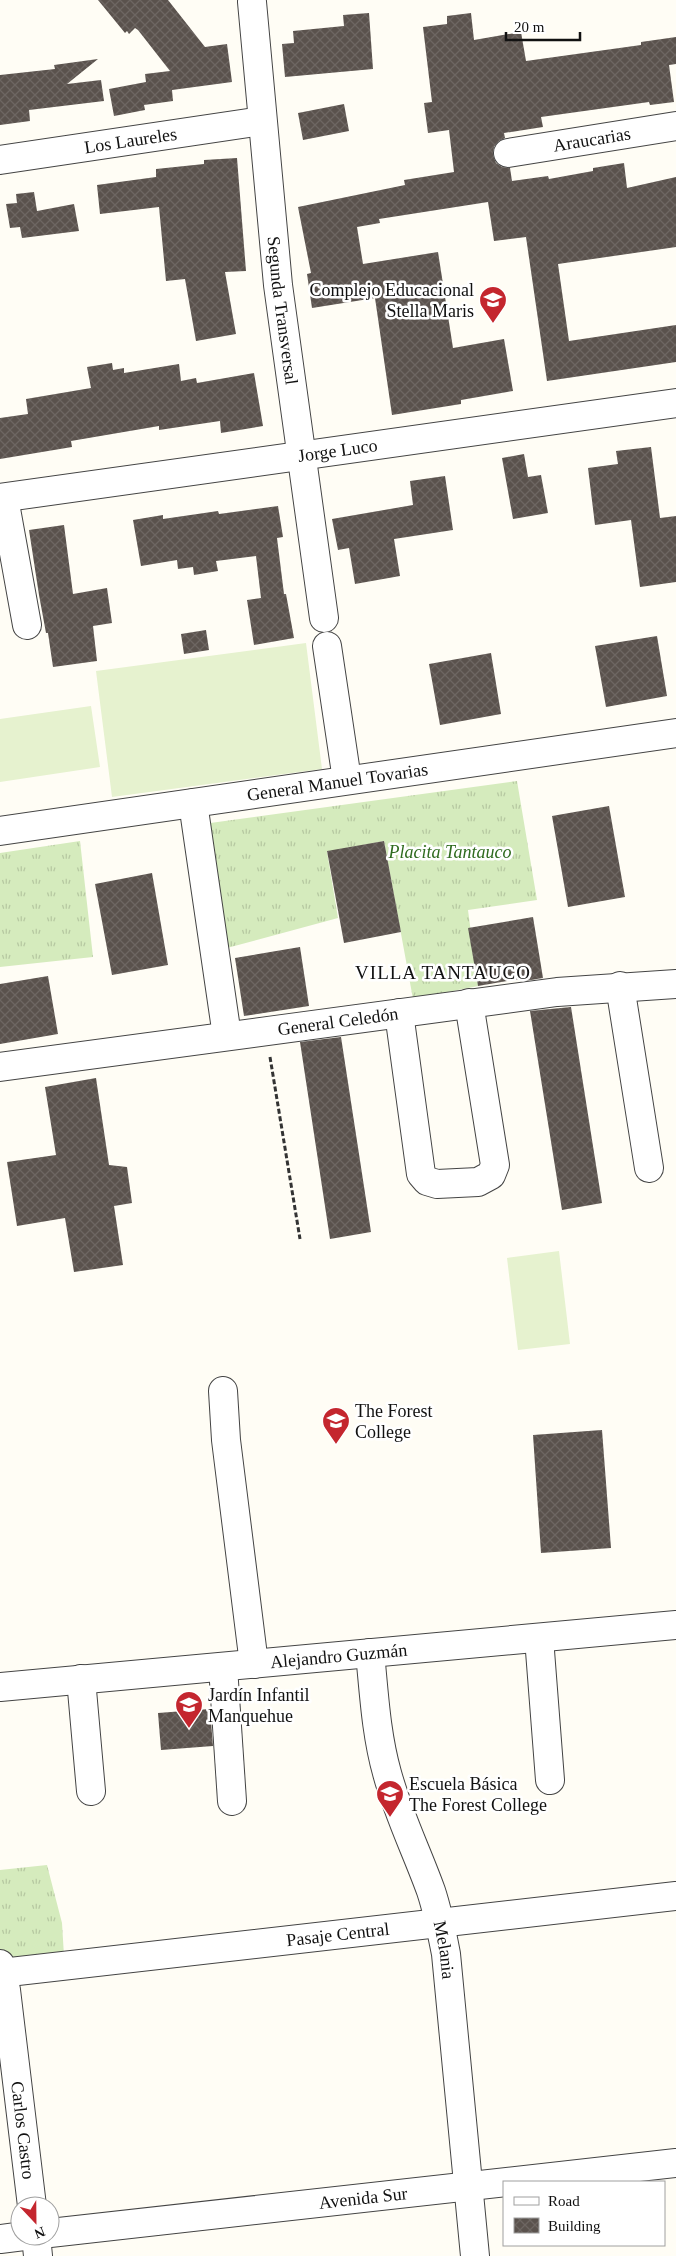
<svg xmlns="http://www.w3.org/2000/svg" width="676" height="2256" font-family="'Times New Roman',serif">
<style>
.grass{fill:url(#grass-tufts)}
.pitch{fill:#e6f2cf}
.building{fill:url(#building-cross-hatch)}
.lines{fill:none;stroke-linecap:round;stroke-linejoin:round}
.minor-casing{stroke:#444;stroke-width:30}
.path{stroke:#333;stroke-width:3;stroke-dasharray:5 2.5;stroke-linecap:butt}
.minor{stroke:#fff;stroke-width:28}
.labels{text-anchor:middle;stroke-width:5;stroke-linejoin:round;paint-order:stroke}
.street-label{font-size:18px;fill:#111;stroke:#fff}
.poi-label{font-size:18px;fill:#111;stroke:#fff;text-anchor:start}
.park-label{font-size:18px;font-style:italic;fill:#2f6b1f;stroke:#fff}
.neighbourhood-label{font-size:19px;letter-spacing:1px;fill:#111;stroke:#fff}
</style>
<defs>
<pattern id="grass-tufts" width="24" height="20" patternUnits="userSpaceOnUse" patternTransform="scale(1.25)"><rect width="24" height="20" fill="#d5ebbd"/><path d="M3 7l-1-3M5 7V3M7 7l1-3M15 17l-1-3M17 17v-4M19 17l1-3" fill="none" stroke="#b6c8a1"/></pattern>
<pattern id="building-cross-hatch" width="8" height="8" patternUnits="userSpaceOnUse" patternTransform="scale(1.25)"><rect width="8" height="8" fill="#5a524d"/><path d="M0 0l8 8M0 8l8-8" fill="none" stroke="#6d6662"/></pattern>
</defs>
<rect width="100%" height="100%" fill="#fffdf5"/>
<path class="grass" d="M 517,781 L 537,900 L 468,910 L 478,986 L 413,999 L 384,841 L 327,852 L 338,918 L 227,948 L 203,824 Z
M 80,841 L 93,957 L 0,967 L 0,853 Z
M 47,1865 L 62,1923 L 64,1956 L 0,1963 L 0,1870 Z"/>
<path class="pitch" d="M 306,643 L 322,769 L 112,797 L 96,671 Z
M 91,706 L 100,767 L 0,782 L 0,719 Z
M 559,1251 L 570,1344 L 518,1350 L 507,1258 Z"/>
<path class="building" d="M 98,0 L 168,0 L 205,47 L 227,44 L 232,82 L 172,90 L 173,101 L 144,105 L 145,110 L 114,116 L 109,89 L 146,82 L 145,74 L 170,71 L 138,30 L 135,28 L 129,34 L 127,31 L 125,33 Z
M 369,13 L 373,69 L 285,77 L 282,44 L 294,43 L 293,31 L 344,26 L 343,15 Z
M 471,13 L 474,40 L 521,32 L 526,61 L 641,45 L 641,42 L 676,37 L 676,64 L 669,65 L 674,102 L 650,105 L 649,102 L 541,117 L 543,127 L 504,133 L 505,138 L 499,141 L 494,147 L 493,155 L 496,163 L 502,167 L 510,168 L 512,181 L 548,176 L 549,179 L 593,171 L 593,168 L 624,163 L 627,188 L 676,177 L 676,247 L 558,264 L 569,341 L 676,325 L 676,362 L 547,381 L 526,237 L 494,241 L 488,202 L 379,219 L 380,223 L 357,227 L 363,264 L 438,252 L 453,348 L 504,339 L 513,391 L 461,400 L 461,404 L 392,415 L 375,298 L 312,308 L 307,274 L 311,273 L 298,207 L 405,185 L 404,180 L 454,172 L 449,130 L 428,133 L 424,103 L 432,102 L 423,27 L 447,24 L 447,16 Z
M 98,59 L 67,84 L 101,80 L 104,101 L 29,110 L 30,121 L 0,125 L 0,75 L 55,69 L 54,65 Z
M 344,104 L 349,131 L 303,140 L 298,113 Z
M 237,158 L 246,271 L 225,272 L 236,334 L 196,341 L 185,279 L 166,281 L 159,207 L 100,214 L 97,185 L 156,177 L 156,169 L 204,164 L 204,160 Z
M 34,192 L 37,211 L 74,204 L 79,231 L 22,238 L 20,227 L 10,228 L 6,204 L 17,203 L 16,194 Z
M 112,363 L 113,370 L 124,368 L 124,373 L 179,364 L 181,381 L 196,378 L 197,383 L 254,373 L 263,426 L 221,433 L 220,421 L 159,430 L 159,426 L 71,441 L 72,447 L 0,459 L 0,418 L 28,414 L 26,399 L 91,388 L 87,367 Z
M 651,447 L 660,518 L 676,516 L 676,582 L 640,587 L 631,520 L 595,525 L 588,468 L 618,464 L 616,451 Z
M 524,454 L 528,477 L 541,475 L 548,513 L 513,519 L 502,458 Z
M 445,476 L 453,530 L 394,539 L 400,576 L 355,584 L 349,548 L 338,550 L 332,519 L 413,505 L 410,481 Z
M 278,506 L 283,537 L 277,538 L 284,594 L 286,594 L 294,638 L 254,645 L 247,600 L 261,598 L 256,556 L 216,561 L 218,571 L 194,575 L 193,567 L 178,569 L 177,560 L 141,566 L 133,520 L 163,515 L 163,519 L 218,511 L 219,514 Z
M 64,525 L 73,594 L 107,588 L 112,623 L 93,626 L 97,661 L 53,667 L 48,633 L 46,633 L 39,595 L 29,530 Z
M 206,630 L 209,650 L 184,654 L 181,634 Z
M 657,636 L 667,696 L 606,707 L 595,646 Z
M 491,653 L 501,714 L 440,725 L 429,664 Z
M 609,806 L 625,897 L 568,907 L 552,816 Z
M 384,841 L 401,932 L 344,943 L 327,851 Z
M 152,873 L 168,965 L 112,975 L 95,884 Z
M 533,917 L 543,978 L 525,981 L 525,978 L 478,986 L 468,928 Z
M 300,947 L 309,1006 L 244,1016 L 235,958 Z
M 48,976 L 58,1034 L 0,1044 L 0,984 Z
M 571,1007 L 602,1203 L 562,1210 L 530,1011 Z
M 341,1037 L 371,1232 L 330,1239 L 300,1042 Z
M 96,1078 L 109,1165 L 127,1167 L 132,1203 L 114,1206 L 123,1265 L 74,1272 L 65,1218 L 17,1226 L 7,1162 L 56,1155 L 45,1087 Z
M 602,1430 L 611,1548 L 541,1553 L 533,1435 Z
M 210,1709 L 213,1746 L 161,1750 L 158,1713 Z"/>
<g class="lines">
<defs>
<g id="minor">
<path id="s1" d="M 252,2 L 278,285 L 324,618"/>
<path id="s2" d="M 508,153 L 676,126"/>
<path id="s3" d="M 0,160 L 262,121"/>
<path id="s4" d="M 0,498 L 676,403"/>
<path d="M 4,498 L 27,625"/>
<path d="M 327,646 L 347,780"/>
<path d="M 193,803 L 227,1036"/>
<path id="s5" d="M 0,831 L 676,733"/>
<path d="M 620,986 L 649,1168"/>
<path d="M 399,1013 L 421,1174 L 427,1181 L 437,1184 L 478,1182 L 491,1175 L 495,1165 L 469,1003"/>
<path id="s6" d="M 0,1067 L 557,992 L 676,984"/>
<path d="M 223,1391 L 226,1440 L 254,1664"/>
<path d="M 539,1638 L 550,1780"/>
<path id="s7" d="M 370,1653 C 374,1693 376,1734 387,1773 C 398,1814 417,1852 431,1891 C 438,1912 442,1933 446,1954 L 475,2256"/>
<path d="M 223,1667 L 232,1801"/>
<path d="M 81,1679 L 91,1791"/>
<path id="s8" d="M 0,1687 L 676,1625"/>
<path id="s9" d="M 0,1964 L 6,1990 L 32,2206"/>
<path id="s10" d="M 0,1973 L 676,1896"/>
<path id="s11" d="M 50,2233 L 676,2163"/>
<path d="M 36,2236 L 38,2256"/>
<path d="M 0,2239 L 24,2236"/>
</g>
</defs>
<use href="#minor" class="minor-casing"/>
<path class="path" d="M 270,1057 L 300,1239"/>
<use href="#minor" class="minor"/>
</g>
<defs>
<symbol id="school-pin" viewBox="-11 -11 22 30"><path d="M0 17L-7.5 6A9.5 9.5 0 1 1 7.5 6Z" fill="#c4262e" stroke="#fff"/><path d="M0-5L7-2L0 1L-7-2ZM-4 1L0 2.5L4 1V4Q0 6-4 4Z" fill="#fff"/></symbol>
</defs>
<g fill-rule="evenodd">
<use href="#school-pin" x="477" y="284" width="32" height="43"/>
<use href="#school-pin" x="320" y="1405" width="32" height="43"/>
<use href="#school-pin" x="173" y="1689" width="32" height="43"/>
<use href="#school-pin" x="374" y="1778" width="32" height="43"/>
</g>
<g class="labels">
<g class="street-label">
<text dy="6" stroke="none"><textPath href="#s2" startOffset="85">Araucarias</textPath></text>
<text dy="6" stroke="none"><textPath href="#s3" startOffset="132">Los Laureles</textPath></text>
<text dy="6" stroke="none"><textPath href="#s1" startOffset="310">Segunda Transversal</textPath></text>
<text dy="6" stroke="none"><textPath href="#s4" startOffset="341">Jorge Luco</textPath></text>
<text dy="6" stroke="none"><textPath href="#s5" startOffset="341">General Manuel Tovarias</textPath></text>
<text dy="6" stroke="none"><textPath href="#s6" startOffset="341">General Celedón</textPath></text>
<text dy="6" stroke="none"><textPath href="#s8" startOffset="340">Alejandro Guzmán</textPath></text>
<text dy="6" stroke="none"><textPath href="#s10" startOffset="340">Pasaje Central</textPath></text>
<text dy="6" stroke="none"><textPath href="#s7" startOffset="308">Melania</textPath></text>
<text dy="6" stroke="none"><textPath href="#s9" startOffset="168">Carlos Castro</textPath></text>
<text dy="6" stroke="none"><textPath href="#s11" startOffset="315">Avenida Sur</textPath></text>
</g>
<g class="poi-label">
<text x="474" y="296" text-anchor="end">Complejo Educacional<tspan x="474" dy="21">Stella Maris</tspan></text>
<text x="355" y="1417">The Forest<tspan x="355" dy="21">College</tspan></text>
<text x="208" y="1701">Jardín Infantil<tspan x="208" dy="21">Manquehue</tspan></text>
<text x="409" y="1790">Escuela Básica<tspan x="409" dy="21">The Forest College</tspan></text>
</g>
<g class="park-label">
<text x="450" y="858">Placita Tantauco</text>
</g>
<g class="neighbourhood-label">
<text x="443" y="979">VILLA TANTAUCO</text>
</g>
</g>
<rect x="503" y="2181" width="162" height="65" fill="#ffffff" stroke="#a0a0a0"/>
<rect x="514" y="2197" width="25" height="8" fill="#ffffff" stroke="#a0a0a0"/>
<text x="548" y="2206" font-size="15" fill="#111111">Road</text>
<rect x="514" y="2218" width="25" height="15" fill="url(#building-cross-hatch)" stroke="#a0a0a0"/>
<text x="548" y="2231" font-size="15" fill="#111111">Building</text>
<g transform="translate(35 2221) rotate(158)"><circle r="24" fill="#ffffff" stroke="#a0a0a0"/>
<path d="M0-4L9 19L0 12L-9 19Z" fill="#c4262e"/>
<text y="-8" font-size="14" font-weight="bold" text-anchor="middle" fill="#111111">N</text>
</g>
<path d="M506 32v8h74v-8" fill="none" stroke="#111111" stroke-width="2.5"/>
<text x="514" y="32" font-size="15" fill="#111111" stroke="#ffffff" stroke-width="4" paint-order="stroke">20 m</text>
</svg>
